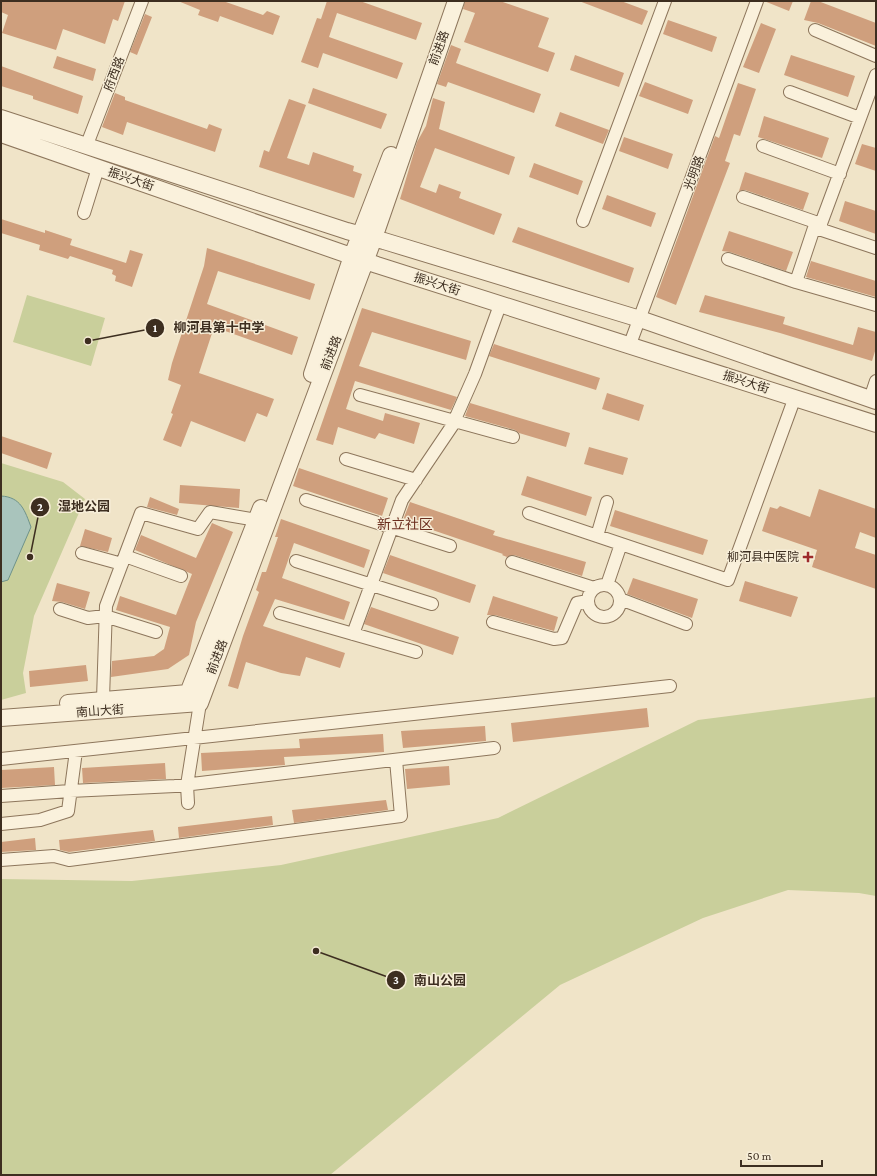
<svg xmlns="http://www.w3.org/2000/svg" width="877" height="1176" font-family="'Crimson Pro','Noto Sans SC',serif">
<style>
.green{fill:#c9cf9b}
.water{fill:#a9c4bc;stroke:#6f938a}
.building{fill:#cf9f7d}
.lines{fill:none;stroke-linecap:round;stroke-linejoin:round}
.minor-casing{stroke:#8d765c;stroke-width:14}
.tertiary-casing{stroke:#8d765c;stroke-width:18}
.minor{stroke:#faf1dc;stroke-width:12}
.tertiary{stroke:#faf1dc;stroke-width:16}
.poi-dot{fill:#9e2a2b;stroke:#f7eed8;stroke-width:1.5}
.labels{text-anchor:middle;stroke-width:3;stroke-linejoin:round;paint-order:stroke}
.street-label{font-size:12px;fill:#3d2e20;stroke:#f7eed8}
.poi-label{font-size:12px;fill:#3d2e20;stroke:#f7eed8;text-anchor:end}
.quarter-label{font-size:14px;fill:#6b2e1e;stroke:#f7eed8}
.leader{fill:none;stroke:#3d2e20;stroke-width:1.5}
.callout-dot{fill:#3d2e20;stroke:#f7eed8;stroke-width:1.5}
.mark-label{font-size:12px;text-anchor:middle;font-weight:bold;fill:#fff}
.callout-label{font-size:13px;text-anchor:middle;font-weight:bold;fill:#3d2e20;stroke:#f7eed8;stroke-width:3;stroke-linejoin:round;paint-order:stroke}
</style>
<rect width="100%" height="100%" fill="#f0e4c8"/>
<path class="green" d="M 27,295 L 105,318 L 91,366 L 13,342 Z
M 1,463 L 63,482 L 85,499 L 34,616 L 23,673 L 26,693 L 1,700 Z
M 876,697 L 876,896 L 859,893 L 788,890 L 703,918 L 560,985 L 330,1175 L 1,1175 L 1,879 L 132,881 L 281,865 L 498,818 L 698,720 Z"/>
<path class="water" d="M 1,496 C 21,497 25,511 31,527 L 8,580 L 1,582 Z"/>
<path class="building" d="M 1,1 L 125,1 L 118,21 L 113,19 L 105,44 L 63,29 L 56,50 L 2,33 L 8,15 L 1,12 Z
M 178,1 L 223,1 L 263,15 L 267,11 L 280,16 L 273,35 L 220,16 L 218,22 L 198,15 L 200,10 Z
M 327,1 L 360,1 L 422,23 L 416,40 L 337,13 L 329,37 L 403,63 L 397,79 L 323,53 L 318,68 L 301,62 L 317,18 L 321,19 Z
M 465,1 L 500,1 L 549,18 L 538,47 L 555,53 L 548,72 L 464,42 L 475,13 L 463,9 Z
M 579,1 L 621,1 L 648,11 L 642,25 Z
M 764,1 L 793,1 L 789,11 Z
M 811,1 L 818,1 L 876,23 L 876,46 L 818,23 L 804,20 Z
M 145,14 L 152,17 L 137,55 L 130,52 Z
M 668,20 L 717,37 L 712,52 L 663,34 Z
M 761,23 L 776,29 L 759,73 L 743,67 Z
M 451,45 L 461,49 L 456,63 L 541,94 L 534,113 L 448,82 L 446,87 L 437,84 Z
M 575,55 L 624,73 L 619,87 L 570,70 Z
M 791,55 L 855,76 L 848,97 L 784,75 Z
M 57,56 L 96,69 L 93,81 L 53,68 Z
M 1,66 L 83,96 L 78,114 L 33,99 L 33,96 L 1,86 Z
M 645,82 L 693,100 L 688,114 L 639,96 Z
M 738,83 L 756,89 L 740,136 L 734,134 L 725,161 L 730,163 L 676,305 L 656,297 L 715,136 L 719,138 Z
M 313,88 L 387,114 L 381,129 L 308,103 Z
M 115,93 L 125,97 L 125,100 L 207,129 L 209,124 L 222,129 L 215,152 L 127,122 L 123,135 L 102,127 Z
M 433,98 L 445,102 L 439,129 L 515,157 L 509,175 L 435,148 L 420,187 L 436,193 L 439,184 L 461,192 L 459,198 L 502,214 L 494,235 L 400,199 L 417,142 L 426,126 Z
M 289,99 L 306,105 L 287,158 L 309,165 L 313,152 L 354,166 L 353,171 L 362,174 L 354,198 L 259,167 L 264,150 L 269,152 Z
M 560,112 L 609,130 L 603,144 L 555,126 Z
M 764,116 L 829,138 L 822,158 L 758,137 Z
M 624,137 L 673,154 L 668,169 L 619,151 Z
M 862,144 L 876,148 L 876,171 L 855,164 Z
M 534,163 L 583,181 L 578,195 L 529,177 Z
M 745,172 L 809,193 L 803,210 L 745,190 L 739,191 Z
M 607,195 L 656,213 L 651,227 L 602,209 Z
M 845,201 L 876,211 L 876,234 L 839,221 Z
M 1,219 L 45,233 L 45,230 L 72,239 L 70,245 L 126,263 L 130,250 L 143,254 L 132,287 L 115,281 L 116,276 L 112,274 L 113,270 L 70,256 L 68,259 L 39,250 L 40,245 L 1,233 Z
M 518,227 L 634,268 L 629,283 L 512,242 Z
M 729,231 L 793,252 L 786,271 L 730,252 L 722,251 Z
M 207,248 L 315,284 L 310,300 L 218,271 L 207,304 L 298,337 L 292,355 L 214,327 L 199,373 L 274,399 L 267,417 L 257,413 L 245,442 L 191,421 L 181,447 L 163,440 L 173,414 L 171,413 L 181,385 L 168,380 L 172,363 L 204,266 Z
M 811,261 L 876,281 L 876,297 L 806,277 Z
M 705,295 L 785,317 L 783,324 L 853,345 L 858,327 L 876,332 L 876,348 L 872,361 L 780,333 L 699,312 Z
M 362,308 L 471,341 L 466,360 L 372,332 L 359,366 L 457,397 L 451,410 L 355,381 L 346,409 L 383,421 L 385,413 L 420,423 L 414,444 L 379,433 L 375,439 L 338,427 L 333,445 L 316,440 Z
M 494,344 L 600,378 L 596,390 L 489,356 Z
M 607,393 L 644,405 L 639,421 L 602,409 Z
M 470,403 L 570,433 L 566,447 L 519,433 L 515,430 L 465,416 Z
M 1,436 L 52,453 L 47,469 L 1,453 Z
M 589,447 L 628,458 L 623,475 L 584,464 Z
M 299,468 L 388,498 L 382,516 L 293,486 Z
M 527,476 L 592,497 L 586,516 L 521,495 Z
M 180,485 L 240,489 L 239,508 L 179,503 Z
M 819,489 L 876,509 L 876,538 L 860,532 L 855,548 L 876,555 L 876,589 L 812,567 L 817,550 L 762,531 L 770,507 L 777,509 L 780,506 L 810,517 Z
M 150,497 L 179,509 L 177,515 L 147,507 Z
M 410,502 L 495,531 L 493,535 L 586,562 L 582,576 L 514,555 L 507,557 L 502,555 L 503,554 L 403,520 Z
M 615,510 L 708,540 L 703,555 L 610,526 Z
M 281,519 L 370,550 L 364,568 L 294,543 L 282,578 L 350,602 L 344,620 L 275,599 L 263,626 L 345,653 L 340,668 L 306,657 L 300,676 L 281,673 L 246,662 L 238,689 L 228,686 L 243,636 L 259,592 L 256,590 L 262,572 L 266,572 L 278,537 L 275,537 Z
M 212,523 L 233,532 L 196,622 L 189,655 L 168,669 L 111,677 L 112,661 L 154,656 L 164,649 L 170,627 L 116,610 L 120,596 L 176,615 L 192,574 L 135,550 L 141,535 L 196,558 Z
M 85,529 L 112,538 L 108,552 L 80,546 Z
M 390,555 L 476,585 L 470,603 L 383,573 Z
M 633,578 L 698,599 L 692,618 L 627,594 Z
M 745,581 L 798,597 L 791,617 L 739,601 Z
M 57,583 L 90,592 L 85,609 L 62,602 L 52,601 Z
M 493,596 L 558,617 L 554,631 L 495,615 L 487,615 Z
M 371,607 L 459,637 L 453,655 L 364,624 Z
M 86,665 L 88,681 L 30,687 L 29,671 Z
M 647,708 L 649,727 L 513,742 L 511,723 Z
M 485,726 L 486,741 L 403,748 L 401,731 Z
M 383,734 L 384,752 L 284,757 L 285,765 L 202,771 L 201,753 L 300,748 L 299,739 Z
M 165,763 L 166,779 L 83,783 L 82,768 Z
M 449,766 L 450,785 L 407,789 L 405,769 Z
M 54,767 L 55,785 L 1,788 L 1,770 Z
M 386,800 L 388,810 L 294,823 L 292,810 Z
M 272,816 L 273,825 L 179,838 L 178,827 Z
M 153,830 L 155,841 L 69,852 L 60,850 L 59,840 Z
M 35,838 L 36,850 L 1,852 L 1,842 Z"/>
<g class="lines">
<defs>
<path id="minor" d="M 815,30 L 876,56
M 876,75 L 819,229 L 876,248
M 790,92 L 860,118
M 763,146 L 840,174
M 86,147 L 142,1
M 743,197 L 821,224
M 84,213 L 98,168
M 583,221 L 665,1
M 728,259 L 796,282 L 876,305
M 796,282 L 814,228 L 819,229
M 630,344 L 757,1
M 360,395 L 513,437
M 870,399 L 876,381
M 346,459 L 416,480
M 306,500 L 450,546
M 529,513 L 728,580 L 795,397
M 597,536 L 607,502
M 82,553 L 122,564
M 125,556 L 181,576
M 296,561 L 432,604
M 512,562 L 594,588
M 607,585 L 621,544
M588 601a16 16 0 1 1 32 0a16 16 0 1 1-32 0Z
M 620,599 L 686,624
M 60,609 L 88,618 L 105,616 L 156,632
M 280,613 L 416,652
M 493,622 L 554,639 L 562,638 L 577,603 L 588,601
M 353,634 L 402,500 L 452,426 L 475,374 L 500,305
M 103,699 L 106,606 L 141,513 L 198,529 L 210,512 L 257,520
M 1,759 L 670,686
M 1,796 L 70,791 L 175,786 L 494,748
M 188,803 L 187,785 L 200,703
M 1,824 L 40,820 L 68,811 L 76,751
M 1,860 L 54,856 L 69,860 L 401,816 L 396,760"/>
<path id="tertiary" d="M 1,118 L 347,231 L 384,241 L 640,319 L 876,401
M 1,134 L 377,265 L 876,424
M 312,374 L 352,256 L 391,155
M 68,703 L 188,693 L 261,508
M 1,718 L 200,703 L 374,238 L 456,1"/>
</defs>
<use href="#minor" class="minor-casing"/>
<use href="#tertiary" class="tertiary-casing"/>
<use href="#minor" class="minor"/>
<use href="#tertiary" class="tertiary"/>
</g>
<path class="poi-dot" d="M806 551h4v4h4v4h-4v4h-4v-4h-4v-4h4z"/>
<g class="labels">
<g class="street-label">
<text transform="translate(439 48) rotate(-70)" y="4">前进路</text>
<text transform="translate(114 74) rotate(-69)" y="4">府西路</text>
<text transform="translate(694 173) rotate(-70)" y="4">光明路</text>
<text transform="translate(131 179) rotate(19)" y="4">振兴大街</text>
<text transform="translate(437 284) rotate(18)" y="4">振兴大街</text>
<text transform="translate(331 353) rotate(-69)" y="4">前进路</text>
<text transform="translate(746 382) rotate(18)" y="4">振兴大街</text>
<text transform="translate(217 657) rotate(-69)" y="4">前进路</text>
<text transform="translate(100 711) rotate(-4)" y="4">南山大街</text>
</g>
<g class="poi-label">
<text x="799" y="561">柳河县中医院</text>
</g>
<g class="quarter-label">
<text x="405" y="529">新立社区</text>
</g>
</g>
<path class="leader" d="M88 341L155 328M30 557L40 507M316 951L396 980"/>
<g class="callout-dot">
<circle cx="88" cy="341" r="4"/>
<circle cx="30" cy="557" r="4"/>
<circle cx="316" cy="951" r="4"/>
<circle cx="155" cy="328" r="10"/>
<circle cx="40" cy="507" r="10"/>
<circle cx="396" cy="980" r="10"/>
</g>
<g class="mark-label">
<text x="155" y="332">1</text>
<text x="40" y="511">2</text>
<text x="396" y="984">3</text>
</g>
<g class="callout-label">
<text x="219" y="332">柳河县第十中学</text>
<text x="84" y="511">湿地公园</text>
<text x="440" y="985">南山公园</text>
</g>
<rect width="877" height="1176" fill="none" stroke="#3d2e20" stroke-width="4"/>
<path d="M741 1160v6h81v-6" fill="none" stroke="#3d2e20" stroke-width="2"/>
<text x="747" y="1160" font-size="12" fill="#3d2e20" stroke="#f7eed8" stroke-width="3" paint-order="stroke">50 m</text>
</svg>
